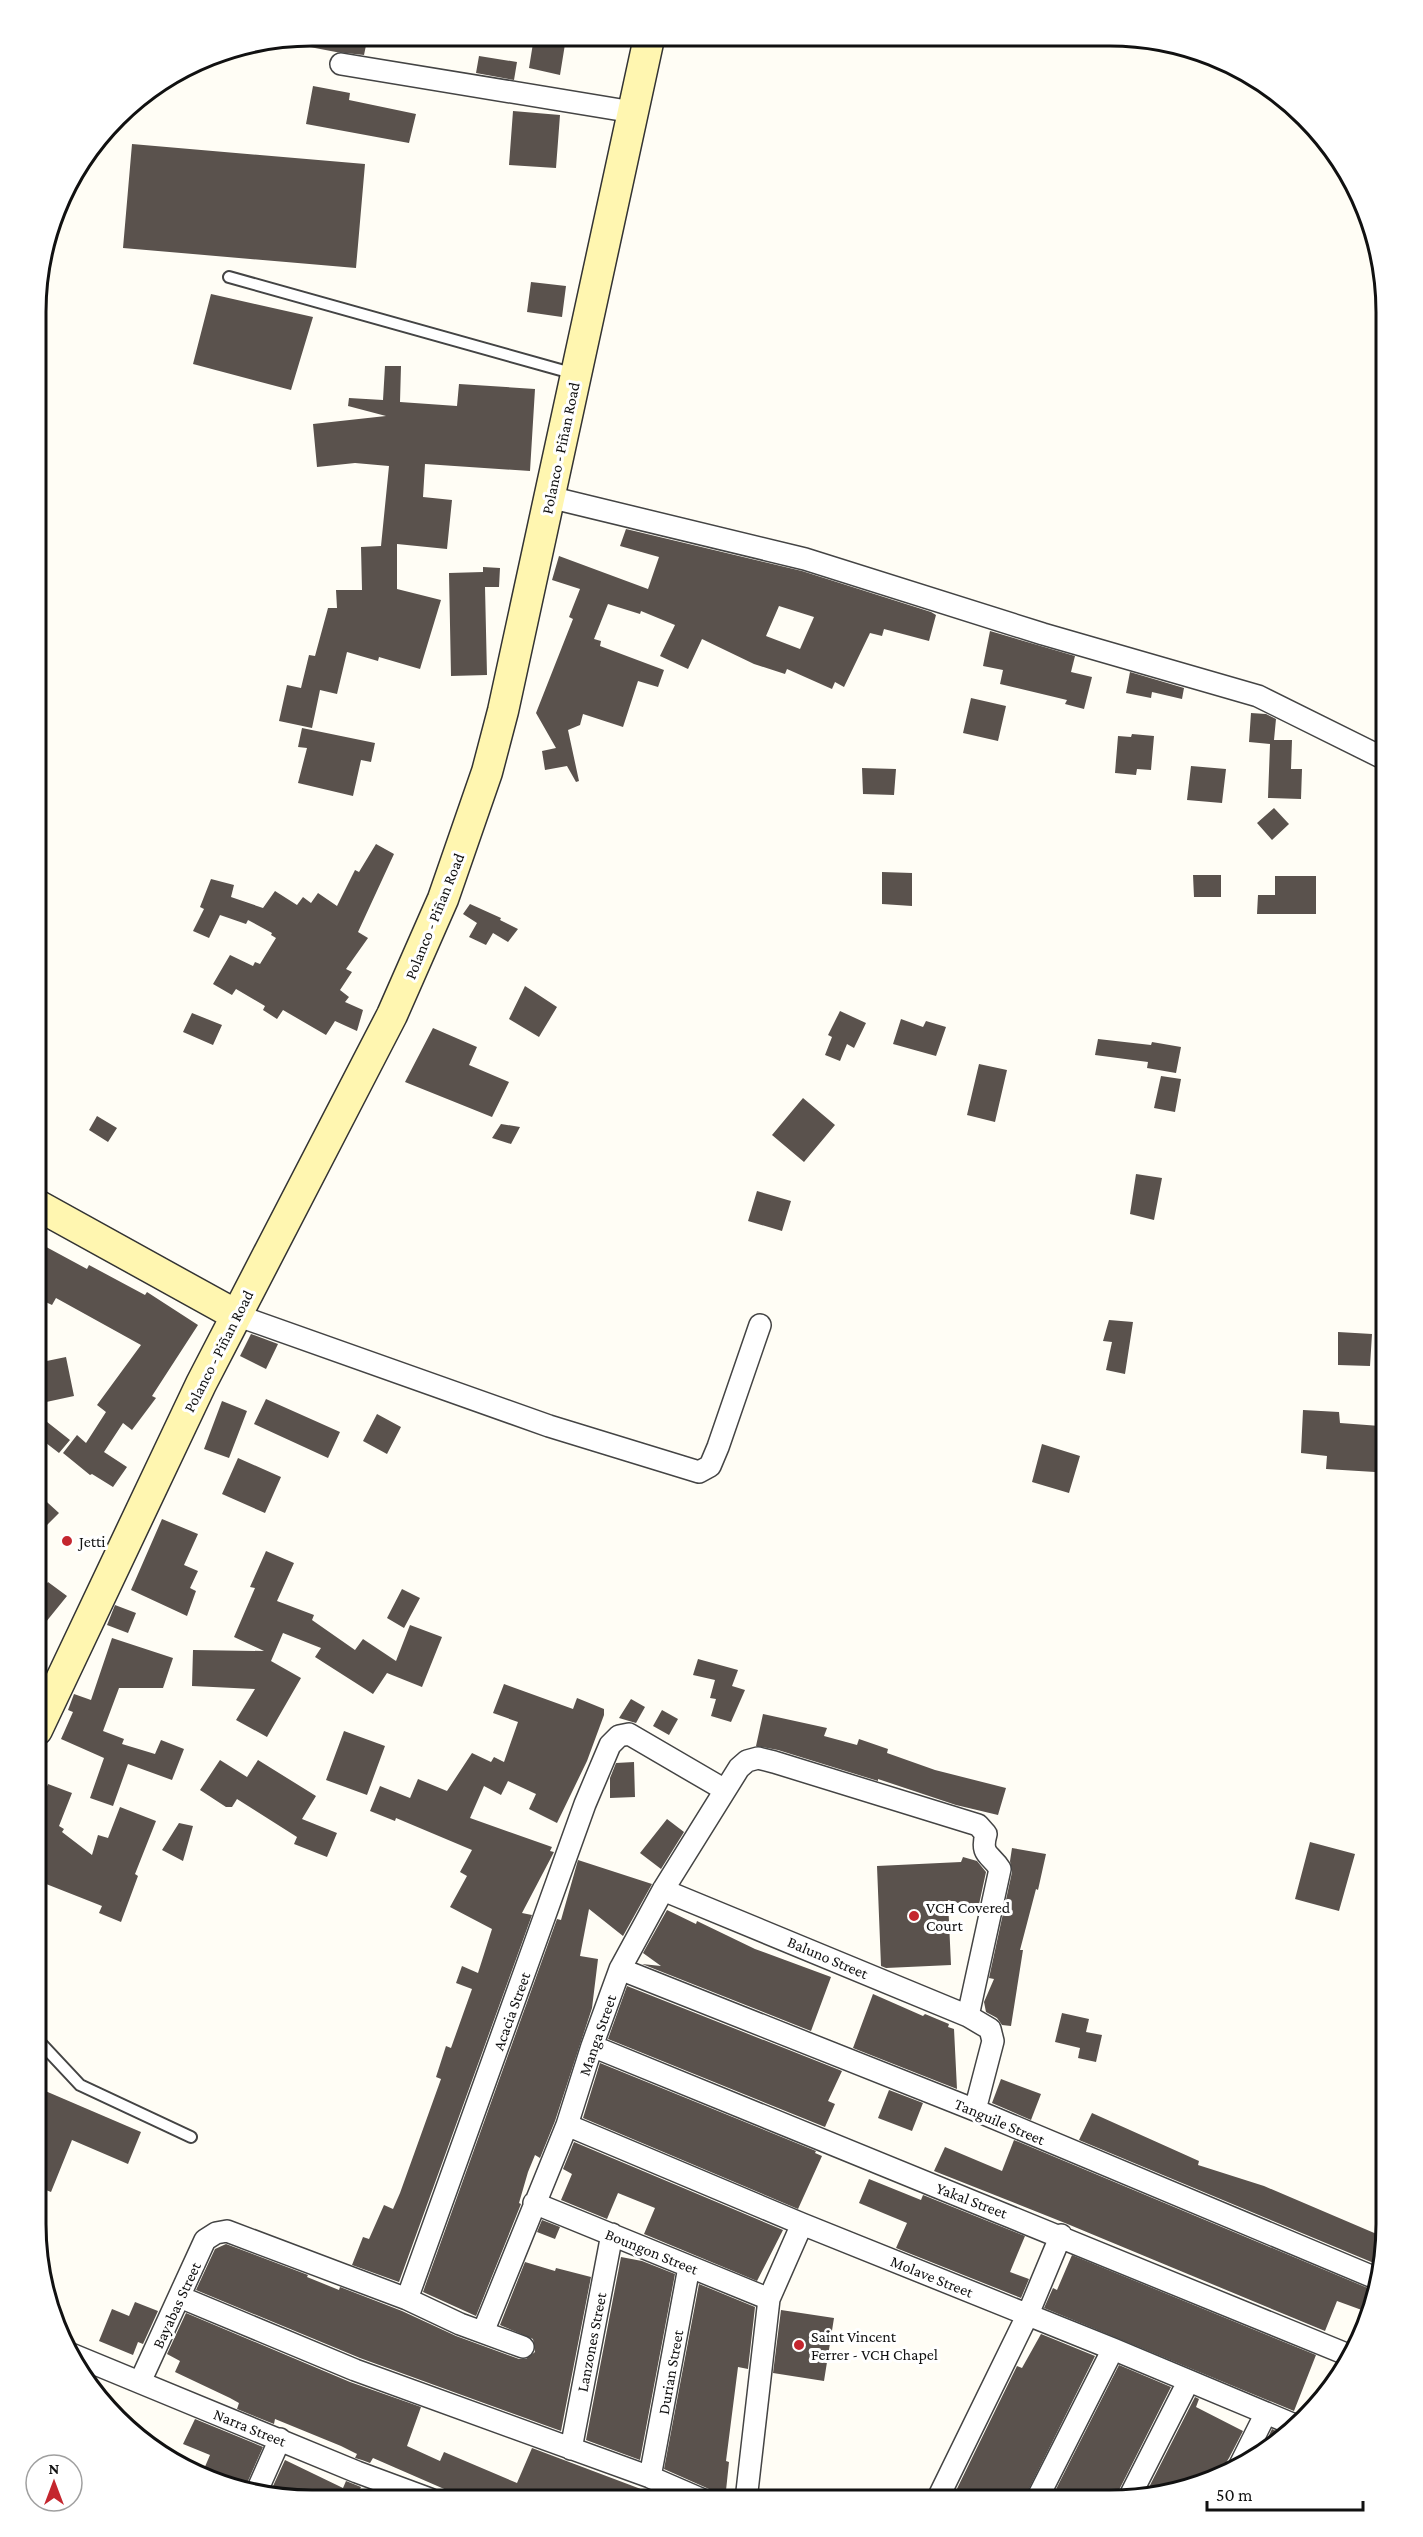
<svg xmlns="http://www.w3.org/2000/svg" width="1423" height="2537" font-family="'Crimson Pro',serif">
<style>
.building{fill:#5a524d;fill-rule:evenodd}
.lines{fill:none;stroke-linecap:round;stroke-linejoin:round}
.lane-casing{stroke:#444;stroke-width:14}
.street-casing{stroke:#444;stroke-width:24}
.secondary-casing{stroke:#333;stroke-width:33}
.lane{stroke:#fff;stroke-width:10}
.street{stroke:#fff;stroke-width:21}
.secondary{stroke:#fff6b0;stroke-width:30}
.poi-dot{fill:#c4262e;stroke:#fff;stroke-width:2}
.labels{text-anchor:middle;stroke-width:6;stroke-linejoin:round;paint-order:stroke}
.street-label{font-size:16px;fill:#111;stroke:#fff}
.poi-label{font-size:16px;fill:#111;stroke:#fff;text-anchor:start}
.rim{fill:none;stroke:#111;stroke-width:3}
</style>
<rect width="100%" height="100%" fill="#fffdf5"/>
<path class="building" d="M 312,36 L 368,36 L 364,55 L 336,52 L 294,44 L 295,40 Z
M 534,37 L 566,38 L 560,75 L 529,68 Z
M 479,56 L 517,62 L 514,80 L 476,73 Z
M 313,86 L 350,93 L 349,100 L 416,114 L 409,143 L 306,124 Z
M 513,111 L 560,115 L 556,168 L 509,165 Z
M 132,144 L 365,164 L 356,268 L 123,248 Z
M 531,282 L 566,286 L 562,317 L 527,312 Z
M 211,294 L 313,317 L 291,390 L 193,364 Z
M 385,366 L 401,366 L 400,402 L 457,406 L 459,384 L 535,389 L 530,471 L 425,464 L 423,497 L 452,500 L 447,549 L 397,544 L 397,589 L 441,600 L 420,669 L 379,657 L 378,661 L 347,652 L 337,694 L 320,690 L 312,728 L 279,721 L 287,685 L 301,688 L 309,655 L 315,656 L 328,608 L 337,608 L 336,590 L 362,590 L 361,547 L 381,546 L 389,466 L 355,463 L 317,467 L 313,424 L 386,416 L 348,406 L 349,398 L 383,400 Z
M 626,529 L 802,571 L 931,612 L 936,615 L 929,641 L 884,629 L 882,636 L 870,633 L 844,687 L 835,682 L 832,689 L 787,669 L 785,674 L 754,664 L 702,639 L 688,669 L 660,656 L 675,625 L 641,611 L 640,614 L 608,604 L 594,639 L 601,641 L 600,646 L 664,670 L 658,687 L 638,681 L 623,727 L 583,714 L 580,725 L 568,730 L 579,781 L 576,782 L 567,766 L 545,770 L 542,751 L 556,748 L 536,713 L 573,619 L 569,617 L 580,589 L 552,580 L 559,556 L 648,589 L 659,557 L 620,546 ZM 779,606 L 814,617 L 800,649 L 766,636 Z
M 483,567 L 500,568 L 499,587 L 485,587 L 487,675 L 451,676 L 449,573 L 483,572 Z
M 990,631 L 1075,656 L 1071,672 L 1092,677 L 1084,709 L 1065,704 L 1067,700 L 1000,684 L 1003,670 L 983,666 Z
M 1130,672 L 1184,688 L 1182,699 L 1152,692 L 1151,698 L 1126,693 Z
M 971,698 L 1006,706 L 998,741 L 963,733 Z
M 1251,713 L 1266,714 L 1276,719 L 1274,740 L 1292,740 L 1291,769 L 1302,769 L 1301,799 L 1268,798 L 1270,744 L 1249,742 Z
M 302,728 L 375,743 L 371,762 L 361,760 L 353,796 L 298,783 L 307,748 L 298,747 Z
M 1132,734 L 1154,736 L 1151,770 L 1137,769 L 1136,775 L 1115,773 L 1118,736 L 1131,737 Z
M 1191,766 L 1226,769 L 1222,803 L 1187,800 Z
M 862,768 L 896,769 L 894,795 L 863,794 Z
M 1274,808 L 1289,824 L 1272,840 L 1257,823 Z
M 376,844 L 394,854 L 358,932 L 368,938 L 346,969 L 352,972 L 340,990 L 349,997 L 345,1002 L 363,1010 L 357,1031 L 335,1021 L 326,1035 L 283,1010 L 277,1019 L 263,1010 L 265,1006 L 236,989 L 232,995 L 213,984 L 230,955 L 253,966 L 255,962 L 260,964 L 276,938 L 271,935 L 272,933 L 248,920 L 246,924 L 220,915 L 209,938 L 193,931 L 204,909 L 200,907 L 211,879 L 234,885 L 231,897 L 263,908 L 275,891 L 297,905 L 303,897 L 311,903 L 318,893 L 337,906 L 355,870 L 359,872 Z
M 882,872 L 912,873 L 912,906 L 882,904 Z
M 1193,875 L 1221,875 L 1221,897 L 1194,897 Z
M 1275,876 L 1316,876 L 1316,914 L 1257,914 L 1258,895 L 1275,895 Z
M 470,904 L 501,918 L 500,920 L 518,929 L 508,942 L 493,933 L 486,945 L 469,937 L 477,923 L 463,914 Z
M 525,986 L 557,1007 L 539,1037 L 509,1019 Z
M 840,1011 L 866,1023 L 854,1048 L 847,1044 L 840,1061 L 825,1055 L 832,1037 L 828,1035 Z
M 192,1013 L 222,1025 L 213,1045 L 183,1032 Z
M 901,1019 L 923,1027 L 926,1021 L 946,1027 L 936,1056 L 893,1044 Z
M 433,1028 L 477,1047 L 469,1065 L 509,1082 L 492,1117 L 405,1082 Z
M 1098,1039 L 1151,1045 L 1152,1042 L 1181,1047 L 1176,1073 L 1147,1068 L 1148,1062 L 1095,1055 Z
M 979,1064 L 1007,1070 L 995,1122 L 967,1115 Z
M 1161,1076 L 1181,1079 L 1175,1112 L 1154,1108 Z
M 803,1098 L 835,1125 L 804,1162 L 772,1135 Z
M 97,1116 L 117,1128 L 108,1142 L 89,1130 Z
M 501,1124 L 520,1127 L 511,1144 L 492,1138 Z
M 1136,1174 L 1162,1178 L 1154,1220 L 1130,1214 Z
M 757,1191 L 791,1201 L 782,1231 L 748,1221 Z
M 37,1242 L 87,1269 L 89,1265 L 145,1295 L 147,1292 L 198,1325 L 152,1396 L 156,1398 L 132,1430 L 123,1423 L 104,1452 L 127,1467 L 113,1487 L 92,1474 L 90,1475 L 63,1453 L 77,1435 L 86,1443 L 106,1412 L 97,1405 L 141,1345 L 56,1298 L 52,1305 L 37,1298 Z
M 1109,1320 L 1133,1322 L 1125,1374 L 1106,1370 L 1112,1342 L 1103,1341 Z
M 1338,1332 L 1372,1334 L 1370,1366 L 1338,1365 Z
M 251,1334 L 278,1344 L 266,1369 L 240,1356 Z
M 66,1357 L 74,1396 L 37,1404 L 37,1363 Z
M 266,1399 L 340,1432 L 328,1458 L 254,1424 Z
M 222,1401 L 247,1411 L 229,1458 L 204,1449 Z
M 1303,1410 L 1339,1412 L 1340,1423 L 1380,1426 L 1375,1472 L 1326,1469 L 1327,1456 L 1301,1453 Z
M 37,1414 L 70,1440 L 59,1453 L 37,1436 Z
M 377,1414 L 401,1427 L 387,1454 L 363,1441 Z
M 1042,1444 L 1080,1456 L 1069,1493 L 1032,1482 Z
M 238,1458 L 281,1477 L 265,1513 L 222,1494 Z
M 37,1493 L 59,1513 L 47,1525 L 37,1515 Z
M 162,1519 L 198,1534 L 184,1565 L 198,1571 L 190,1588 L 196,1591 L 187,1616 L 131,1590 Z
M 266,1551 L 294,1563 L 277,1601 L 314,1615 L 312,1620 L 355,1650 L 363,1639 L 396,1661 L 410,1625 L 442,1637 L 422,1687 L 387,1673 L 373,1694 L 315,1657 L 321,1648 L 283,1633 L 271,1661 L 301,1678 L 267,1737 L 236,1720 L 255,1689 L 192,1686 L 193,1650 L 264,1651 L 234,1637 L 255,1588 L 250,1587 Z
M 48,1582 L 67,1596 L 37,1633 L 37,1597 Z
M 402,1589 L 420,1598 L 404,1628 L 387,1618 Z
M 115,1605 L 136,1613 L 128,1633 L 107,1625 Z
M 112,1638 L 173,1658 L 163,1688 L 119,1688 L 103,1731 L 124,1739 L 122,1744 L 155,1754 L 161,1740 L 184,1749 L 172,1780 L 128,1764 L 113,1806 L 90,1798 L 104,1758 L 61,1739 L 73,1712 L 68,1710 L 74,1694 L 91,1700 Z
M 698,1659 L 738,1670 L 732,1686 L 745,1690 L 731,1722 L 711,1716 L 716,1699 L 710,1698 L 715,1680 L 693,1675 Z
M 504,1684 L 573,1709 L 577,1698 L 604,1709 L 604,1715 L 587,1761 L 557,1823 L 529,1809 L 536,1794 L 508,1781 L 501,1795 L 484,1786 L 470,1818 L 552,1847 L 550,1851 L 554,1852 L 522,1913 L 532,1915 L 399,2282 L 352,2265 L 363,2237 L 369,2239 L 384,2205 L 393,2209 L 400,2193 L 441,2079 L 436,2077 L 446,2046 L 451,2048 L 472,1989 L 456,1983 L 462,1966 L 478,1973 L 492,1929 L 450,1907 L 467,1876 L 460,1872 L 472,1850 L 396,1818 L 395,1821 L 370,1811 L 380,1786 L 410,1798 L 418,1779 L 447,1791 L 472,1753 L 491,1762 L 494,1757 L 504,1762 L 518,1722 L 493,1713 Z
M 631,1699 L 645,1707 L 636,1723 L 619,1718 Z
M 662,1710 L 678,1719 L 669,1735 L 653,1726 Z
M 763,1714 L 827,1728 L 824,1736 L 857,1745 L 859,1739 L 888,1749 L 887,1753 L 935,1770 L 1006,1788 L 998,1815 L 956,1805 L 878,1779 L 878,1781 L 778,1750 L 756,1746 Z
M 344,1731 L 385,1746 L 367,1795 L 326,1780 Z
M 220,1760 L 247,1777 L 258,1760 L 316,1796 L 302,1819 L 337,1833 L 327,1857 L 294,1844 L 297,1837 L 237,1799 L 232,1807 L 226,1807 L 200,1790 Z
M 634,1762 L 635,1797 L 610,1798 L 610,1778 L 616,1763 Z
M 48,1784 L 72,1793 L 59,1826 L 64,1829 L 62,1832 L 92,1855 L 98,1835 L 108,1838 L 120,1807 L 156,1821 L 135,1874 L 138,1876 L 121,1922 L 99,1913 L 102,1906 L 36,1880 L 36,1814 Z
M 667,1819 L 684,1832 L 661,1869 L 640,1853 Z
M 179,1823 L 193,1826 L 183,1861 L 162,1850 Z
M 1310,1842 L 1355,1854 L 1339,1911 L 1295,1899 Z
M 1012,1848 L 1046,1854 L 1038,1890 L 1036,1889 L 1020,1950 L 1023,1950 L 1011,2026 L 1002,2025 L 997,2018 L 986,2012 L 984,2002 L 994,1979 L 989,1978 L 1012,1872 L 1010,1861 Z
M 963,1857 L 977,1861 L 986,1872 L 978,1909 L 948,1900 L 951,1965 L 886,1968 L 881,1966 L 877,1866 L 961,1862 Z
M 578,1860 L 652,1884 L 623,1936 L 589,1909 L 580,1956 L 598,1959 L 592,2008 L 555,2121 L 540,2158 L 535,2155 L 528,2172 L 519,2203 L 521,2204 L 476,2316 L 423,2292 L 557,1919 L 561,1920 Z
M 667,1910 L 696,1924 L 697,1921 L 755,1949 L 831,1977 L 811,2031 L 642,1964 L 661,1966 L 643,1953 Z
M 627,1986 L 842,2071 L 828,2101 L 835,2104 L 825,2127 L 608,2039 Z
M 873,1994 L 923,2016 L 925,2014 L 949,2024 L 948,2027 L 954,2029 L 957,2089 L 853,2048 Z
M 1062,2013 L 1089,2019 L 1086,2032 L 1102,2035 L 1096,2062 L 1078,2058 L 1080,2048 L 1055,2042 Z
M 600,2063 L 816,2151 L 815,2153 L 822,2156 L 798,2209 L 583,2118 Z
M 1001,2079 L 1041,2094 L 1031,2120 L 992,2103 Z
M 36,2087 L 141,2132 L 128,2164 L 72,2140 L 51,2192 L 36,2186 Z
M 889,2090 L 923,2103 L 912,2131 L 878,2118 Z
M 1092,2113 L 1199,2161 L 1198,2165 L 1264,2186 L 1386,2238 L 1381,2266 L 1079,2140 Z
M 1014,2140 L 1375,2291 L 1370,2313 L 1337,2301 L 1325,2331 L 1065,2223 L 934,2171 L 945,2147 L 1002,2171 Z
M 574,2142 L 783,2230 L 757,2281 L 644,2234 L 655,2208 L 618,2193 L 607,2219 L 561,2200 L 572,2174 L 563,2169 Z
M 869,2179 L 921,2200 L 923,2195 L 1025,2236 L 1010,2272 L 1029,2279 L 1021,2298 L 896,2248 L 907,2223 L 859,2203 Z
M 542,2220 L 560,2227 L 555,2239 L 537,2232 Z
M 226,2244 L 308,2275 L 307,2277 L 339,2290 L 340,2287 L 402,2311 L 456,2336 L 519,2359 L 526,2359 L 535,2352 L 533,2339 L 500,2325 L 525,2262 L 555,2271 L 556,2268 L 591,2277 L 561,2431 L 360,2358 L 196,2290 L 215,2249 Z
M 1072,2255 L 1316,2355 L 1294,2411 L 1044,2308 L 1053,2288 L 1057,2290 Z
M 621,2257 L 642,2261 L 675,2274 L 640,2460 L 586,2440 Z
M 699,2284 L 755,2307 L 748,2369 L 738,2367 L 726,2461 L 729,2462 L 725,2500 L 716,2500 L 714,2493 L 709,2489 L 664,2469 Z
M 135,2302 L 158,2311 L 143,2344 L 138,2342 L 133,2355 L 99,2341 L 112,2309 L 129,2316 Z
M 781,2310 L 834,2318 L 824,2381 L 773,2373 Z
M 186,2313 L 350,2382 L 421,2407 L 407,2446 L 440,2461 L 444,2452 L 517,2483 L 532,2448 L 670,2500 L 570,2499 L 551,2491 L 549,2496 L 555,2499 L 481,2499 L 460,2491 L 458,2495 L 373,2458 L 370,2463 L 362,2460 L 355,2458 L 357,2454 L 341,2446 L 275,2419 L 274,2424 L 237,2409 L 239,2403 L 230,2398 L 175,2372 L 180,2361 L 167,2354 Z
M 1041,2334 L 1095,2356 L 1023,2501 L 951,2501 L 1017,2366 L 1022,2368 Z
M 1119,2365 L 1171,2387 L 1118,2492 L 1117,2500 L 1050,2501 Z
M 1195,2397 L 1199,2399 L 1196,2407 L 1243,2431 L 1229,2458 L 1218,2476 L 1200,2486 L 1145,2495 Z
M 195,2419 L 263,2447 L 244,2490 L 201,2476 L 210,2455 L 183,2444 Z
M 1272,2429 L 1284,2435 L 1282,2441 L 1260,2454 Z
M 285,2460 L 343,2488 L 346,2481 L 361,2487 L 358,2494 L 367,2499 L 276,2499 L 268,2497 Z"/>
<g class="lines">
<defs>
<path id="lane" d="M 229,277 L 575,374
M 36,2038 L 80,2085 L 191,2137"/>
<path id="street" d="M 341,64 L 633,112
M 549,497 L 805,559 L 1043,634 L 1258,696 L 1387,760
M 236,1315 L 549,1426 L 699,1472 L 710,1466 L 718,1447 L 760,1325
M 663,1890 L 968,2016 L 990,2029 L 993,2041 L 975,2110
M 620,1969 L 975,2110 L 1378,2279
M 592,2046 C 845,2150 1099,2251 1351,2356
M 567,2125 L 802,2224 L 1113,2349 L 1297,2426
M 534,2203 L 769,2299
M 180,2297 L 355,2370 L 650,2477 L 703,2500
M 407,2299 L 585,1804 L 610,1745 L 619,1736 L 629,1734 L 725,1790
M 483,2332 L 567,2125 L 592,2046 L 620,1969 L 663,1890 L 739,1768 L 747,1761 L 758,1758 L 774,1762 L 978,1825 L 986,1834 C 980,1856 991,1854 1000,1869 L 968,2016
M 71,2354 L 357,2472 L 430,2499
M 140,2382 L 205,2240 L 216,2233 L 227,2231 L 407,2299 L 460,2324 L 523,2347
M 571,2449 L 612,2234
M 1240,2465 L 1266,2413
M 650,2477 L 689,2267
M 256,2493 L 280,2439
M 1129,2498 L 1188,2382
M 746,2500 L 769,2299 L 802,2224
M 937,2500 L 1028,2314 L 1061,2235
M 1036,2501 L 1113,2349"/>
<path id="secondary" d="M 37,1205 L 236,1315
M 37,1730 L 201,1384 L 392,1015 L 443,899 L 487,772 L 503,711 L 649,38"/>
</defs>
<use href="#lane" class="lane-casing"/>
<use href="#street" class="street-casing"/>
<use href="#secondary" class="secondary-casing"/>
<use href="#lane" class="lane"/>
<use href="#street" class="street"/>
<use href="#secondary" class="secondary"/>
</g>
<g class="poi-dot">
<circle cx="67" cy="1541" r="6"/>
<circle cx="914" cy="1916" r="6"/>
<circle cx="799" cy="2345" r="6"/>
</g>
<g class="labels">
<g class="street-label">
<text transform="translate(560 448) rotate(-78)" y="6">Polanco - Piñan Road</text>
<text transform="translate(434 916) rotate(-68)" y="6">Polanco - Piñan Road</text>
<text transform="translate(218 1351) rotate(-63)" y="6">Polanco - Piñan Road</text>
<text transform="translate(828 1957) rotate(23)" y="6">Baluno Street</text>
<text transform="translate(511 2011) rotate(-70)" y="6">Acacia Street</text>
<text transform="translate(597 2035) rotate(-71)" y="6">Manga Street</text>
<text transform="translate(1000 2121) rotate(23)" y="6">Tanguile Street</text>
<text transform="translate(972 2200) rotate(21)" y="6">Yakal Street</text>
<text transform="translate(652 2251) rotate(22)" y="6">Boungon Street</text>
<text transform="translate(932 2276) rotate(22)" y="6">Molave Street</text>
<text transform="translate(176 2305) rotate(-65)" y="6">Bayabas Street</text>
<text transform="translate(591 2342) rotate(-79)" y="6">Lanzones Street</text>
<text transform="translate(670 2372) rotate(-80)" y="6">Durian Street</text>
<text transform="translate(250 2427) rotate(22)" y="6">Narra Street</text>
</g>
<g class="poi-label">
<text x="79" y="1547">Jetti</text>
<text x="926" y="1913">VCH Covered<tspan x="926" dy="18">Court</tspan></text>
<text x="811" y="2342">Saint Vincent<tspan x="811" dy="18">Ferrer - VCH Chapel</tspan></text>
</g>
</g>
<path d="M0 0H1423V2537H0ZM312 46H1110A266 266 0 0 1 1376 312V2224A266 266 0 0 1 1110 2490H312A266 266 0 0 1 46 2224V312A266 266 0 0 1 312 46Z" fill="#fff" fill-rule="evenodd"/>
<path class="rim" d="M312 46H1110A266 266 0 0 1 1376 312V2224A266 266 0 0 1 1110 2490H312A266 266 0 0 1 46 2224V312A266 266 0 0 1 312 46Z"/>
<g transform="translate(54 2483)"><circle r="28" fill="#ffffff" stroke="#a0a0a0" stroke-width="1.5"/>
<path d="M0-4.5L10 22L0 15L-10 22Z" fill="#c4262e"/>
<text y="-9" font-size="16" font-weight="bold" text-anchor="middle" fill="#111111">N</text>
</g>
<path d="M1207 2501v9h156v-9" fill="none" stroke="#111111" stroke-width="3"/>
<text x="1216" y="2501" font-size="18" fill="#111111" stroke="#ffffff" stroke-width="4.5" paint-order="stroke">50 m</text>
</svg>
